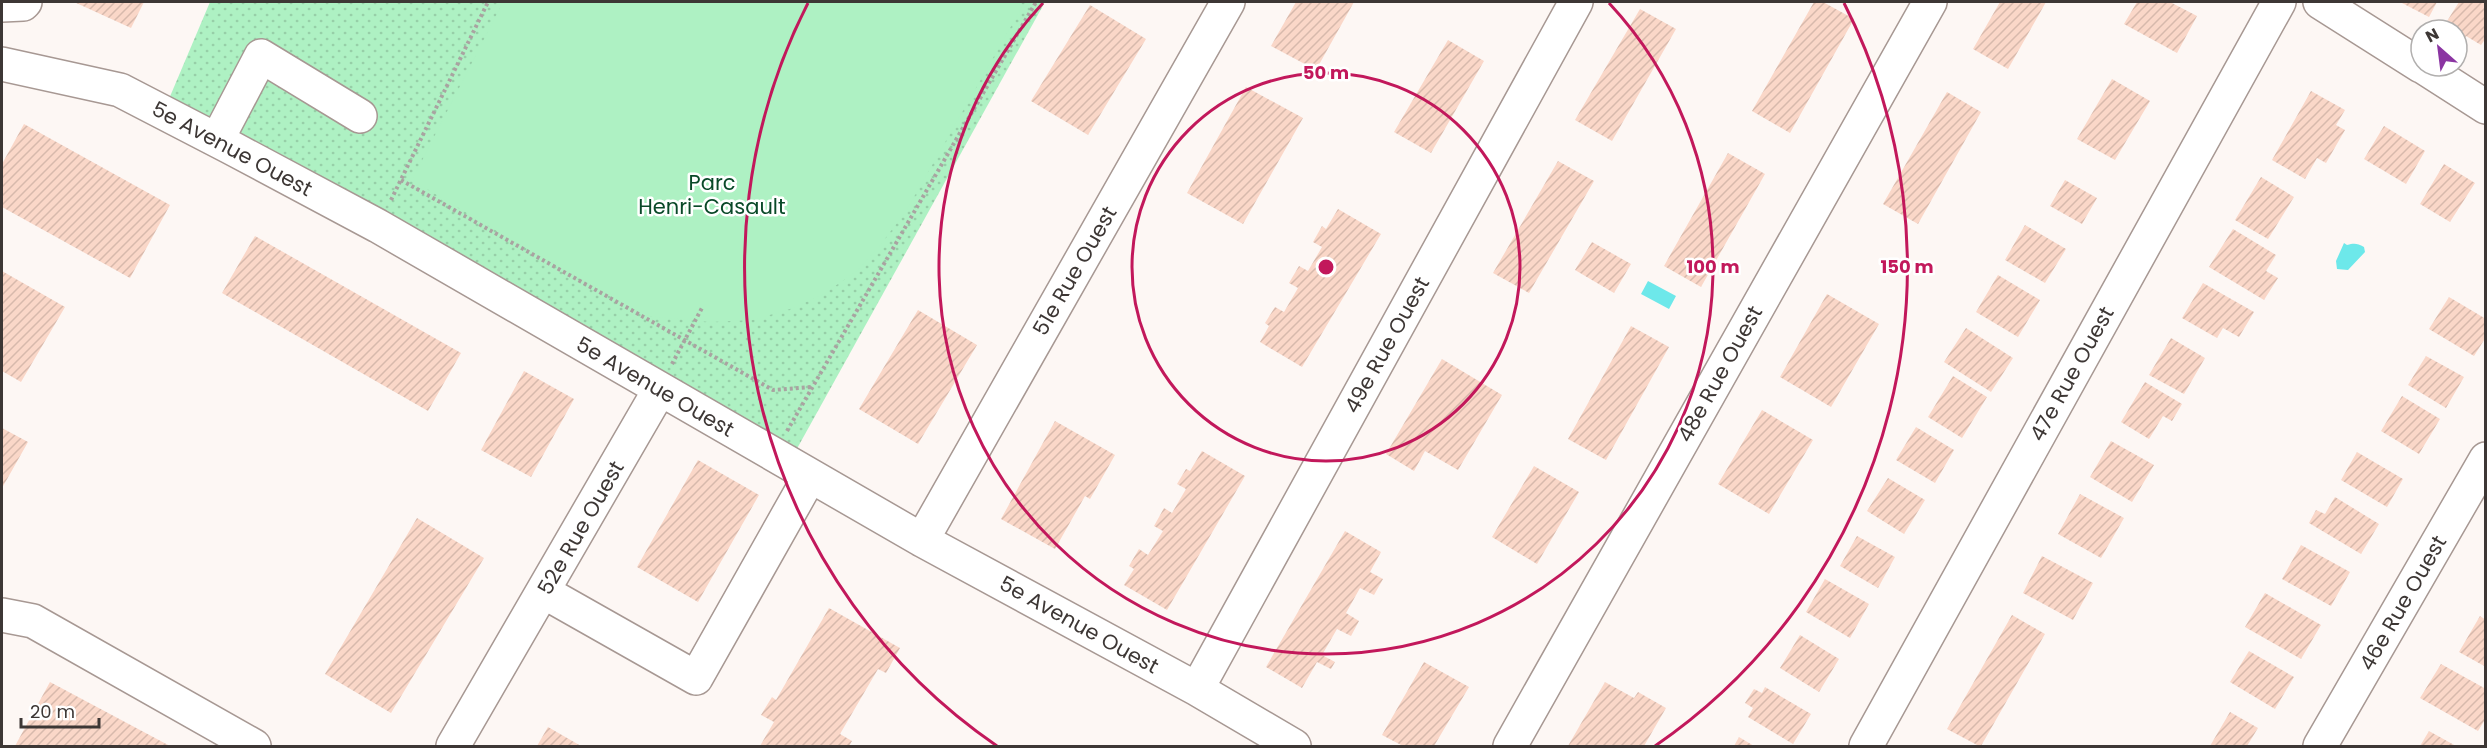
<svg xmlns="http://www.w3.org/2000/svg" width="2487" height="748" font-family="Poppins,sans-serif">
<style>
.green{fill:url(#green-dots)}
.pitch{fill:#aef1c3}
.water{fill:#6de8ea}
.building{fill:url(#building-hatch)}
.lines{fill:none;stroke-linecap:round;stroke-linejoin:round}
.minor-casing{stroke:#a79893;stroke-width:36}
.path{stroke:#a9a3a1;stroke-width:4;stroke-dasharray:3 3;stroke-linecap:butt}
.minor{stroke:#fff;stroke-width:33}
.ring{fill:none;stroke:#c2185b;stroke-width:3}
.labels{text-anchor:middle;stroke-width:5;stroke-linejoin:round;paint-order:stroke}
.street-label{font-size:21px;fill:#3d3735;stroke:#fff}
.park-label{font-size:21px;fill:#094928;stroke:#fff}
.centre{fill:#c2185b;stroke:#fff;stroke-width:3}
.ring-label{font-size:18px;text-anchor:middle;font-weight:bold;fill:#c2185b;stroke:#fff;stroke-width:5;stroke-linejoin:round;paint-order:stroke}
</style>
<defs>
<pattern id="green-dots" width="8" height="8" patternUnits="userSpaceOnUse" patternTransform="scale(1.5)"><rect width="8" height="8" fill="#aef1c3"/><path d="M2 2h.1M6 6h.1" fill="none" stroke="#97cfa8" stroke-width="1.8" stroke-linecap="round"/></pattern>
<pattern id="building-hatch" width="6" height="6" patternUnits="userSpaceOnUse" patternTransform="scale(1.5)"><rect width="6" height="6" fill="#fad7c8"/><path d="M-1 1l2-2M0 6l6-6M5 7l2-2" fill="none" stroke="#d7b9ac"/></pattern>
</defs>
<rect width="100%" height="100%" fill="#fdf7f4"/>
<path class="green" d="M 210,2 L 1045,2 L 789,463 L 163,113 Z"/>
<path class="pitch" d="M 503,2 L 1015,2 L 1022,7 L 906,211 L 881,244 L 857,271 L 822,295 L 790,309 L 753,320 L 710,322 L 646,316 L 559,268 L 412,180 Z"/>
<path class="water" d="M 2344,243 L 2347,245 C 2354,243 2357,243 2364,247 L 2365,252 L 2348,270 L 2337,269 L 2336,261 Z
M 1648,281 L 1676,296 L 1669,309 L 1641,294 Z"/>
<path class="building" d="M 74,2 L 144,2 L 131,28 Z
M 1296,2 L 1354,2 L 1316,70 L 1271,46 Z
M 1814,2 L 1823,2 L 1854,19 L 1790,133 L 1752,111 Z
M 2000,2 L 2046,2 L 2008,69 L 1973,49 Z
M 2137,2 L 2170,2 L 2197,16 L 2177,53 L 2124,24 Z
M 2400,2 L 2437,2 L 2429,17 Z
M 2459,2 L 2486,2 L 2486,38 L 2481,45 L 2466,36 L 2463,42 L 2457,38 L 2457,30 L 2446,30 L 2447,28 L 2444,26 Z
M 1090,5 L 1146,39 L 1088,135 L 1031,101 Z
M 1640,9 L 1676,29 L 1612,141 L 1575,120 Z
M 1448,40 L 1484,61 L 1431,153 L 1394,132 Z
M 2112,79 L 2150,101 L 2115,160 L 2077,139 Z
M 1246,87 L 1303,118 L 1243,224 L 1187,193 Z
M 2311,91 L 2345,110 L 2336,125 L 2345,130 L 2326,163 L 2317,158 L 2305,179 L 2272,160 Z
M 1947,92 L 1981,112 L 1918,224 L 1883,204 Z
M 24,124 L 170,205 L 130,278 L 2,207 L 2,164 Z
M 2384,126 L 2425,151 L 2406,184 L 2364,159 Z
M 1728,153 L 1765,174 L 1701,287 L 1664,266 Z
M 1558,161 L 1594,181 L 1529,293 L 1493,273 Z
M 2444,164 L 2475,183 L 2450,222 L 2420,204 Z
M 2261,177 L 2294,197 L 2268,239 L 2235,220 Z
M 2065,180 L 2097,198 L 2082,224 L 2050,206 Z
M 1338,209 L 1381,234 L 1302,367 L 1260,342 L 1269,326 L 1265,323 L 1275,307 L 1284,312 L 1298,288 L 1289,283 L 1299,266 L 1308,271 L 1322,247 L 1313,242 L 1322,226 L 1326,229 Z
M 2025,225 L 2066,249 L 2045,283 L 2005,260 Z
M 2233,229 L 2276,255 L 2266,271 L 2278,278 L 2264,300 L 2209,267 Z
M 255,236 L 461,353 L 428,411 L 222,293 Z
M 1592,242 L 1631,264 L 1614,293 L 1575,270 Z
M 2,271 L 65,307 L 21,382 L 2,371 Z
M 1998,275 L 2040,300 L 2018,337 L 1976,312 Z
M 2203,283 L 2254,312 L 2239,337 L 2223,328 L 2217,338 L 2182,318 Z
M 1827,294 L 1879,324 L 1831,407 L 1780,377 Z
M 2449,297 L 2486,319 L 2486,337 L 2474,356 L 2429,329 Z
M 918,310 L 977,345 L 918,444 L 859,409 Z
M 1631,326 L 1669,347 L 1606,460 L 1568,439 Z
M 1966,328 L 2013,358 L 1991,392 L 1944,362 Z
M 2171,338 L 2205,358 L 2184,394 L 2149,375 Z
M 2426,356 L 2464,377 L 2446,408 L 2408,385 Z
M 1442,359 L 1502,395 L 1458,470 L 1425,451 L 1414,471 L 1386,454 Z
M 524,371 L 574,399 L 531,477 L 481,450 Z
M 1953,376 L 1987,397 L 1962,438 L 1928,417 Z
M 2145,382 L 2182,404 L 2172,421 L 2163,416 L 2149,439 L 2121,422 Z
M 2402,396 L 2440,419 L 2419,454 L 2381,431 Z
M 1762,410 L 1813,440 L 1769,514 L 1718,484 Z
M 1055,421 L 1115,455 L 1090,499 L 1085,496 L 1055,549 L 1001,519 Z
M 1916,427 L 1954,450 L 1935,483 L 1896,460 Z
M 2,428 L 28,442 L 2,488 Z
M 2111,441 L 2154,465 L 2132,502 L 2090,477 Z
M 1202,451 L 1245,476 L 1167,610 L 1124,585 L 1134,569 L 1129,566 L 1139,549 L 1148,555 L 1163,531 L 1154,526 L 1164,508 L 1172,513 L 1186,489 L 1177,484 L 1186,469 L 1190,471 Z
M 2357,452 L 2403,479 L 2387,507 L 2341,480 Z
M 698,460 L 759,495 L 698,602 L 637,567 Z
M 1534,466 L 1579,492 L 1537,564 L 1492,537 Z
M 1888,478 L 1925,500 L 1904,534 L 1867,511 Z
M 2080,494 L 2124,518 L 2101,558 L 2058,534 Z
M 2335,497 L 2379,524 L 2361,554 L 2309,523 L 2316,510 L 2325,514 Z
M 417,518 L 484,558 L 391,713 L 325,674 Z
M 1345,531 L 1381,552 L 1370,572 L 1383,579 L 1374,595 L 1360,588 L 1346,613 L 1359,621 L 1351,636 L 1337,629 L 1322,655 L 1335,662 L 1331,669 L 1317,662 L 1302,688 L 1266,667 Z
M 1857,536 L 1895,557 L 1878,588 L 1840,566 Z
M 2301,545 L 2350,572 L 2331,606 L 2282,579 Z
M 2042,556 L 2093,583 L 2073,620 L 2023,593 Z
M 1825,579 L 1869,604 L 1850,638 L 1806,612 Z
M 2265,593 L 2321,625 L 2301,659 L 2245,627 Z
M 829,608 L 900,648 L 886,673 L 878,669 L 840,734 L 852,741 L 849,746 L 760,746 L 774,722 L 761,715 L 772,697 L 776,700 Z
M 2012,615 L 2045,634 L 1981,746 L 1979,746 L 1947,729 Z
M 2480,616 L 2486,620 L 2486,667 L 2459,652 Z
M 1800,635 L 1839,659 L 1819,692 L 1780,668 Z
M 2249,651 L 2294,677 L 2275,709 L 2230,682 Z
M 1424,662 L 1469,687 L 1434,746 L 1403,746 L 1382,735 Z
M 2441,664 L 2486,689 L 2486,718 L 2478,731 L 2420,698 Z
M 50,682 L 170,746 L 15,746 Z
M 1605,682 L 1634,698 L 1638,692 L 1666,708 L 1644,746 L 1568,746 Z
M 1765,687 L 1811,714 L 1793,744 L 1748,717 L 1753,708 L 1745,703 L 1754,689 L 1762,693 Z
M 2230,712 L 2258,728 L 2247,746 L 2210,746 Z
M 548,727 L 581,746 L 537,746 Z
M 2429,731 L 2456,746 L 2420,746 Z
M 1739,737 L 1754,746 L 1734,746 Z"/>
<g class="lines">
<defs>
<path id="minor" d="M 2320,2 L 2421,66
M 2,5 L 23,4 L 25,2
M 2,64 L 120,90 L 230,147 L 378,226 L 922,540 L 1197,689 L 1294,746
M 2422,66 L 2486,107
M 217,140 L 261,56 L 360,116
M 922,540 L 1228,2
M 544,592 L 696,678 L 810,476
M 2,615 L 33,621 L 254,746
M 1197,689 L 1576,2
M 453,746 L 660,389
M 1510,746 L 1930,2
M 1866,746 L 2279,2
M 2320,746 L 2486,459"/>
</defs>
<use href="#minor" class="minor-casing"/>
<path class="path" d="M 401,180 L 773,390 L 811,387
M 391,200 L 488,2
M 672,364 L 703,306
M 787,431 L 1036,2"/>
<use href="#minor" class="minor"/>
</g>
<g class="ring">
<circle cx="1326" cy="267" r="194"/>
<path d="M1609 3A387 387 0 1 1 1043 3"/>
<path d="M997 746A581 581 0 0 1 808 3M1844 3A581 581 0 0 1 1655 746"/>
</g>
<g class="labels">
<g class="street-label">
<text transform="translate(232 149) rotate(28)" y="7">5e Avenue Ouest</text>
<text transform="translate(1075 271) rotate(-60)" y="7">51e Rue Ouest</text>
<text transform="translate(1387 345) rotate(-61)" y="7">49e Rue Ouest</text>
<text transform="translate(1720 374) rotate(-61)" y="7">48e Rue Ouest</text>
<text transform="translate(2072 374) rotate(-61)" y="7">47e Rue Ouest</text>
<text transform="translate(655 387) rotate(30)" y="7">5e Avenue Ouest</text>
<text transform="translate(581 528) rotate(-60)" y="7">52e Rue Ouest</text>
<text transform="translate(2403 603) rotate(-60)" y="7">46e Rue Ouest</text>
<text transform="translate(1079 625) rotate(29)" y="7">5e Avenue Ouest</text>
</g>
<g class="park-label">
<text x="712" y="190">Parc<tspan x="712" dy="24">Henri-Casault</tspan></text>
</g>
</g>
<circle cx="1326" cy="267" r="9" class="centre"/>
<g class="ring-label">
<text x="1326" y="79">50 m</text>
<text x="1713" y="273">100 m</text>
<text x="1907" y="273">150 m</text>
</g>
<rect width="2487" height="748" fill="none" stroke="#3d3735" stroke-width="6"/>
<g transform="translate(2439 48) rotate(332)"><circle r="28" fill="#ffffff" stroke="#b1afae" stroke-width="1.5"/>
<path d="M0-4.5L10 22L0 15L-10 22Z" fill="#8b35a2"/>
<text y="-9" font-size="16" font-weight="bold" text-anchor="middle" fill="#3d3735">N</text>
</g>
<path d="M21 718v9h78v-9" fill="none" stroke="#3d3735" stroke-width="3"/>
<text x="30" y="718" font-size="18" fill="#3d3735" stroke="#ffffff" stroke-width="4.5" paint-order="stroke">20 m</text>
</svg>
